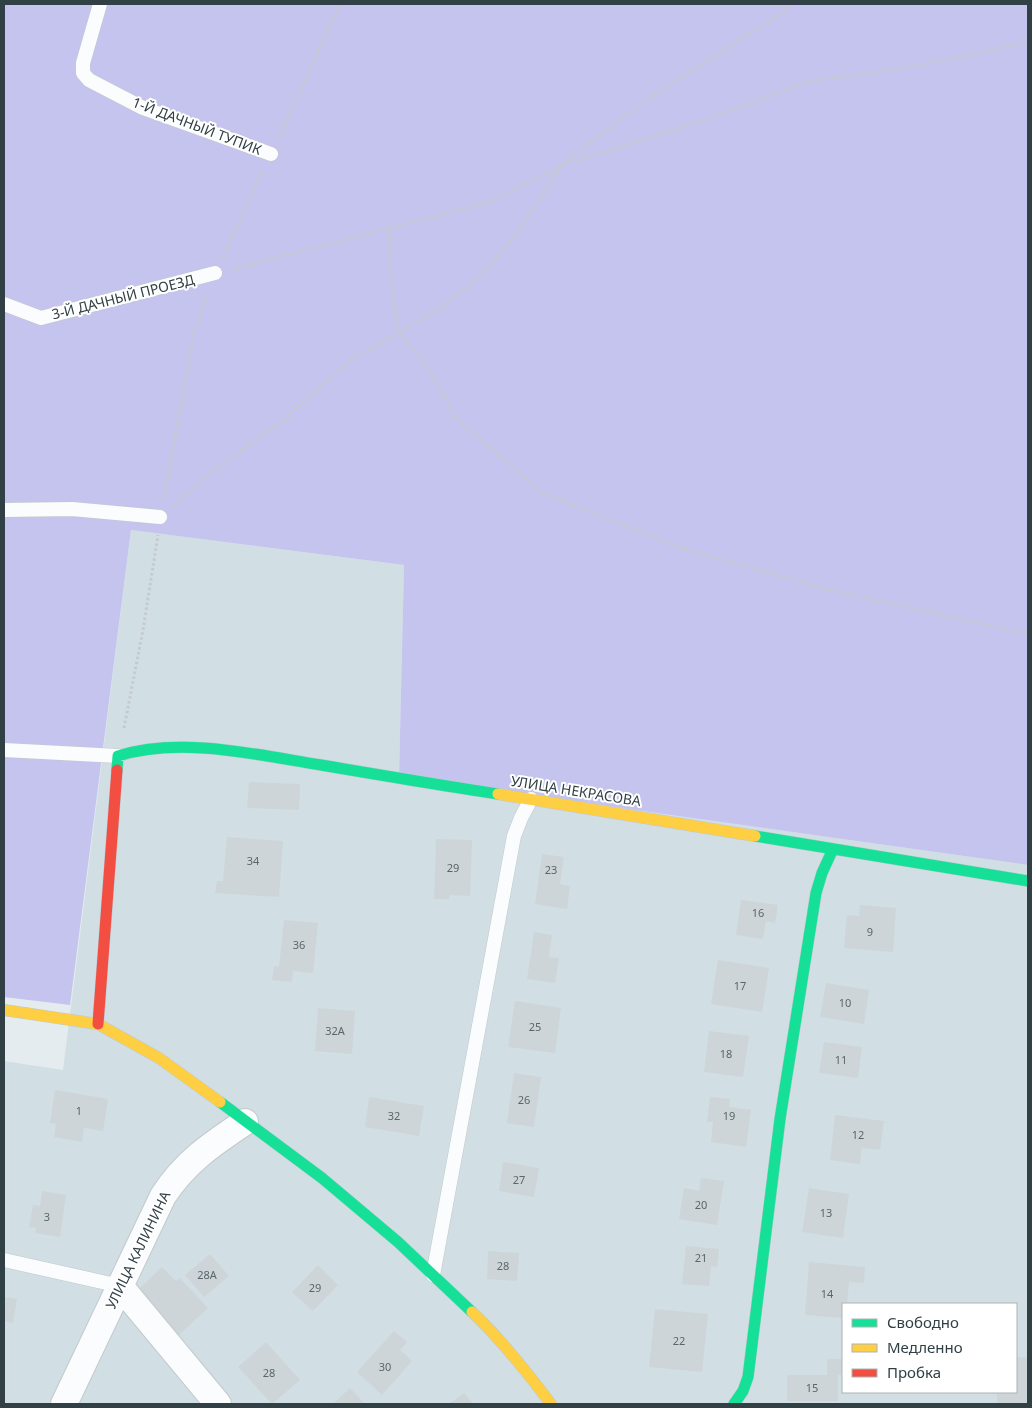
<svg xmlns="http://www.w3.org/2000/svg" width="1032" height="1408" font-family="'Noto Sans',sans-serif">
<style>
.residential{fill:#d1dee4;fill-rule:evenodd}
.green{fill:#c5c4ee}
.building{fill:#ced5d9}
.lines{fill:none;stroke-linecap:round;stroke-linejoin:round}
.lane-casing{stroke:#c3c9cc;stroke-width:15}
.street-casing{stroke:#c3c9cc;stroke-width:28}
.fast-casing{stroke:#bdc9d0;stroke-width:12}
.slow-casing{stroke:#bdc9d0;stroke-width:12}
.jam-casing{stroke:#bdc9d0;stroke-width:12}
.path{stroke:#c5cacd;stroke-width:3;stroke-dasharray:2.5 2.5;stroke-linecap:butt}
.lane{stroke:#fbfcfd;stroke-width:14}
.street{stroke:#fbfcfd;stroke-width:26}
.fast{stroke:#16e098;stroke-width:11}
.slow{stroke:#ffcf43;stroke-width:11}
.jam{stroke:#f24e42;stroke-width:11}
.labels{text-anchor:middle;stroke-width:4;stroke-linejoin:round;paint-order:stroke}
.number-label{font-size:11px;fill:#59666a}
.street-label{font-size:14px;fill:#314044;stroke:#fff}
</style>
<rect width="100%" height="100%" fill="#e5ecef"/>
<path class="residential" d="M 131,530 L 404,565 L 399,777 L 1028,865 L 1028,1404 L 4,1404 L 4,1061 L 63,1070 ZM 843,1304 L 1016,1304 L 1016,1392 L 843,1392 Z"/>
<path class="green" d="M 4,4 L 1028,4 L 1028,865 L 399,777 L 404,565 L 131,530 L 70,1005 L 4,997 Z"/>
<path class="building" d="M 249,782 L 300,784 L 299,810 L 247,808 Z
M 227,837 L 283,841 L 279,897 L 215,893 L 217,881 L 223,881 Z
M 436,839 L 472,840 L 470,896 L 450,895 L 449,899 L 434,899 Z
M 542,854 L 564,857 L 560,884 L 570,886 L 567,909 L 535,904 Z
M 741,900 L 778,905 L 775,923 L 766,921 L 763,939 L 736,935 Z
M 860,905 L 896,908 L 893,952 L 844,948 L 847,915 L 859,916 Z
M 284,920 L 318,923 L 313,973 L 293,971 L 292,982 L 272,980 L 274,966 L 279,967 Z
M 534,932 L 552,935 L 549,957 L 559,958 L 555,983 L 527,979 Z
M 718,960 L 769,968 L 762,1012 L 711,1004 Z
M 826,983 L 869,990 L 864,1024 L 820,1017 Z
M 515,1001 L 561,1008 L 555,1053 L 508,1047 Z
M 318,1008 L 355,1011 L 352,1054 L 315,1051 Z
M 709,1031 L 749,1036 L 743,1077 L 704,1072 Z
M 824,1042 L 862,1047 L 858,1078 L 819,1073 Z
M 514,1073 L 541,1077 L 534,1127 L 507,1123 Z
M 55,1090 L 108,1099 L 103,1131 L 84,1128 L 82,1142 L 54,1137 L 56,1124 L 50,1123 Z
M 369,1097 L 424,1106 L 419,1136 L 365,1127 Z
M 710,1097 L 730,1099 L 729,1107 L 751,1110 L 746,1147 L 711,1142 L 713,1122 L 707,1122 Z
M 835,1115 L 884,1121 L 880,1150 L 862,1148 L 860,1164 L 830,1160 Z
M 503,1162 L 539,1168 L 534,1197 L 499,1191 Z
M 701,1178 L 724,1181 L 717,1225 L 679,1219 L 684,1188 L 699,1191 Z
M 809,1188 L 849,1194 L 843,1238 L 802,1232 Z
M 42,1191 L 66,1195 L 60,1237 L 35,1233 L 36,1228 L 29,1227 L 33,1205 L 40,1206 Z
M 686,1246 L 719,1249 L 717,1267 L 711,1266 L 709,1286 L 682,1284 Z
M 488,1251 L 519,1253 L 517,1281 L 487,1279 Z
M 210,1254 L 229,1276 L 204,1297 L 185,1275 Z
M 809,1262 L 865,1267 L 864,1283 L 849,1282 L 847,1304 L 843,1304 L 843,1318 L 805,1315 Z
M 318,1265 L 338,1285 L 313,1311 L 292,1292 Z
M 162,1267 L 176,1281 L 180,1278 L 208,1308 L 179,1335 L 138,1290 Z
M 4,1297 L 17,1299 L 13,1323 L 4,1321 Z
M 655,1309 L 708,1314 L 702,1372 L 649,1367 Z
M 394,1331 L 407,1342 L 400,1350 L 412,1361 L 382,1395 L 357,1372 Z
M 266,1342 L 300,1380 L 272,1404 L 238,1367 Z
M 1016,1357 L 1028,1358 L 1028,1404 L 997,1404 L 997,1392 L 1016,1392 Z
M 827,1359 L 843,1359 L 843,1375 L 838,1375 L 838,1401 L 787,1401 L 787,1375 L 827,1375 Z
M 350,1388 L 365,1404 L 333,1404 Z
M 464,1393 L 473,1404 L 449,1404 Z"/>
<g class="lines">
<defs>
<path id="lane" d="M 100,4 L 83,63 L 83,73 L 89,80 L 143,108 L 271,154
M 4,304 L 41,318 L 215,273
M 4,510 L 72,509 L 160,517
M 4,750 L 118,756
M 4,1260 L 120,1286
M 433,1275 L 514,836 L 521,818 L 531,799"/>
<path id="street" d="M 120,1286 L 218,1404
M 64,1404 L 163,1196 C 185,1162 212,1144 245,1122"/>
<path id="fast" d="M 117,770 L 118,756 C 180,736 258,755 321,765 C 380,775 439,785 498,794
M 755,836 L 1028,881
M 220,1102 L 322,1178 L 398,1242 L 472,1312
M 734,1404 L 743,1391 L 748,1377 L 780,1119 L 816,893 L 822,873 L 833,849"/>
<path id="slow" d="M 498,794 L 755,836
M 4,1010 L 98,1024 L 159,1058 L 220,1102
M 472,1312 C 501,1339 527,1372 551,1404"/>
<path id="jam" d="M 98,1024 L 117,770"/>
</defs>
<use href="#lane" class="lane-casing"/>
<use href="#street" class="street-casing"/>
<use href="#fast" class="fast-casing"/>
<use href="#slow" class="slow-casing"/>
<use href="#jam" class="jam-casing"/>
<path class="path" d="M 279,137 L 340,4
M 565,162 L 648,99 L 782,13 L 792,4
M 389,228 L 391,281 L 399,331 L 432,374 L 456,418 L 543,493 L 681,548 L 827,589 L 1028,634
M 223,257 L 263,170
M 233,269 L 490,202 L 562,165 L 702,121 L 810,81 L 864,74 L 922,65 L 1028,42
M 164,499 L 194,332 L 208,293
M 173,506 L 208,475 L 282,421 L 349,361 L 441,308 L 477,279 L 514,237 L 561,166
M 124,728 L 143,630 L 158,535"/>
<use href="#lane" class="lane"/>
<use href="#street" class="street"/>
<use href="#fast" class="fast"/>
<use href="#slow" class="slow"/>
<use href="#jam" class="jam"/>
</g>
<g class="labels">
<g class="number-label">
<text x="253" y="865">34</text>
<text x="453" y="872">29</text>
<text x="551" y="874">23</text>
<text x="758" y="917">16</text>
<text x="870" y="936">9</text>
<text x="299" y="949">36</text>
<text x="740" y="990">17</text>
<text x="845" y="1007">10</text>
<text x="535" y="1031">25</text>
<text x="335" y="1035">32А</text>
<text x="726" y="1058">18</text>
<text x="841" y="1064">11</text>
<text x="524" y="1104">26</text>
<text x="79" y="1115">1</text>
<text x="394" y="1120">32</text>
<text x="729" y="1120">19</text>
<text x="858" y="1139">12</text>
<text x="519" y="1184">27</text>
<text x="701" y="1209">20</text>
<text x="826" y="1217">13</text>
<text x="47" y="1221">3</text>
<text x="701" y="1262">21</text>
<text x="503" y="1270">28</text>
<text x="207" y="1279">28А</text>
<text x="315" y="1292">29</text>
<text x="827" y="1298">14</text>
<text x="679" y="1345">22</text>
<text x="385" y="1371">30</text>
<text x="269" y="1377">28</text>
<text x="812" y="1392">15</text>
</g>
<g class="street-label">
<text transform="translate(197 126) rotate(21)" y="5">1-Й ДАЧНЫЙ ТУПИК</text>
<text transform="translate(123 297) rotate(-14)" y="5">3-Й ДАЧНЫЙ ПРОЕЗД</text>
<text transform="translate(576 791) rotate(9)" y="5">УЛИЦА НЕКРАСОВА</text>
<text transform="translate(138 1250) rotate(-64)" y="5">УЛИЦА КАЛИНИНА</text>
</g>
</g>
<rect width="1032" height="1408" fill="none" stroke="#314044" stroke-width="10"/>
<rect x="842" y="1303" width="175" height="90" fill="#ffffff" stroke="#adb3b4"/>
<rect x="852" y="1319" width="25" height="8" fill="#16e098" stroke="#adb3b4"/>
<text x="887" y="1328" font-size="15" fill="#314044">Свободно</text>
<rect x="852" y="1344" width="25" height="8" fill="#ffcf43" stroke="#adb3b4"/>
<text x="887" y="1353" font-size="15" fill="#314044">Медленно</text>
<rect x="852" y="1369" width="25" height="8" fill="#f24e42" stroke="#adb3b4"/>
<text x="887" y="1378" font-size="15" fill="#314044">Пробка</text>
</svg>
